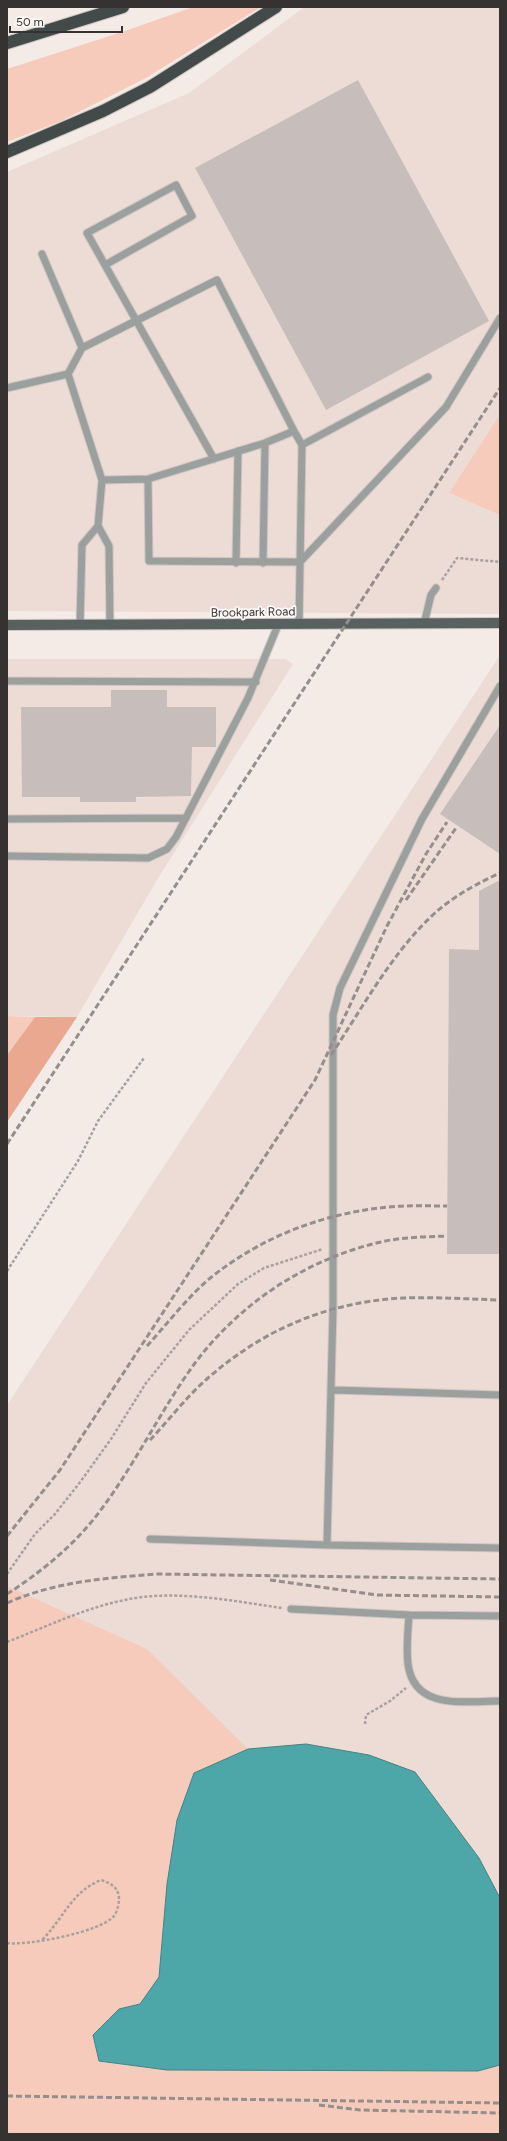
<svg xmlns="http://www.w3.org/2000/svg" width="507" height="2141" font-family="Figtree,sans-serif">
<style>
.built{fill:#eddcd6}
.green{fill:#f7cbbb}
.forest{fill:#eaa890}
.water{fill:#4da6a7;stroke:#468384}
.building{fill:#c7bebb}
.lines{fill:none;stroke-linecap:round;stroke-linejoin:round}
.lane-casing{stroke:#cec6c3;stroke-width:9}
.primary-casing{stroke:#cec6c3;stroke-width:12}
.highway-casing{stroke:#cec6c3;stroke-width:14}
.path{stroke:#a7a19e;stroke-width:2.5;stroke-dasharray:3 2;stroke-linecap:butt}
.lane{stroke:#9ba09f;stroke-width:7}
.primary{stroke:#596060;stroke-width:10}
.highway{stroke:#424a4a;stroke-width:12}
.rail{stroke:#948e8c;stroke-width:3;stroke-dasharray:6 3;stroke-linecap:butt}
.labels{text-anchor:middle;stroke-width:3.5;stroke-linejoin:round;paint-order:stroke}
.street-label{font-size:12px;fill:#353231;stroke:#fef9f7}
</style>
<rect width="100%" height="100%" fill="#f4ebe7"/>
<path class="built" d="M 304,7 L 500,7 L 500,414 L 449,493 L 500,515 L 500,614 L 7,611 L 7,172 L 189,93 Z
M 500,655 L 500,2134 L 7,2109 L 7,1405 Z
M 7,659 L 286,659 L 293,664 L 157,880 L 77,1017 L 7,1016 Z"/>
<path class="green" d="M 193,7 L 261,7 L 146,78 L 61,121 L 7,142 L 7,69 L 125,31 Z
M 500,414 L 500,515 L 449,493 Z
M 7,1016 L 35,1017 L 7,1055 Z
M 7,1586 L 147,1649 L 248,1749 L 194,1773 L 177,1820 L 167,1884 L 159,1977 L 140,2004 L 119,2009 L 99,2061 L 167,2070 L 478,2071 L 500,2065 L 500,2134 L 7,2134 Z"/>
<path class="forest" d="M 35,1017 L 77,1017 L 7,1122 L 7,1055 Z"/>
<path class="water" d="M 306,1744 L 369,1755 L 415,1772 L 479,1858 L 500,1898 L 500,2065 L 478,2071 L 167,2070 L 99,2061 L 93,2035 L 119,2009 L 140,2004 L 159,1977 L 167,1884 L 177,1820 L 194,1773 L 248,1749 Z"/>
<path class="building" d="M 358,80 L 489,321 L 326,410 L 195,168 Z
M 111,690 L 167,690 L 167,707 L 216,707 L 216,747 L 192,747 L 191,796 L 136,797 L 136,802 L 80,802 L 80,797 L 22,797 L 21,707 L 111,707 Z
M 500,725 L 500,854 L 440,814 Z
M 500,880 L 500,1254 L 447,1254 L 449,949 L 479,950 L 479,891 Z"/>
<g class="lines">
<defs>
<path id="lane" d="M 42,254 L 82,348 L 68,374 L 102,480 L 98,526 L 109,546 L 110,626
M 105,265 L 192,216 L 176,185 L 87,233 L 214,459
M 82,348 L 217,280 L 294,431
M 7,388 L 68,374
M 302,445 L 428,377
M 148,479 L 149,561 L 300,562 L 446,407 L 500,318
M 102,480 L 148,479 L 265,443 L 294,431 L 302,445 L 299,625
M 236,563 L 238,451
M 263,563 L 265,443
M 424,624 L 431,595 L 436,588
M 80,625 L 82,545 L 98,526
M 7,681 L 256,682
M 500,686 L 422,819 L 340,988 L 333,1015 L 333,1309 L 327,1545 L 500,1548
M 7,819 L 186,818
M 7,856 L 148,858 L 167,849 L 176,837 L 248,698 L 278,625
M 332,1390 L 500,1395
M 150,1539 L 327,1545
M 291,1609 L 409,1615 L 500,1616
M 409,1615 C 408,1631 406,1648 408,1664 C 414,1711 465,1701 500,1701"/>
<path id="primary" d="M 7,625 L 500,623"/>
<path id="highway" d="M 7,43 L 123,7
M 7,152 L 103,111 L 150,87 L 276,7"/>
</defs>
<use href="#lane" class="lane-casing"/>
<use href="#primary" class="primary-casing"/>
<use href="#highway" class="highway-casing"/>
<path class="path" d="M 442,580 L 457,558 L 500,562
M 7,1271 L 78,1161 L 98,1121 L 144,1058
M 7,1574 L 35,1534 L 55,1514 L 81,1481 L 111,1439 L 146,1383 L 189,1330 L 238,1284 L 264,1268 L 323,1249
M 7,1642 C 46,1627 84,1608 125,1600 C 174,1589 233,1601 282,1608
M 365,1724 L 366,1715 L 390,1701 L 406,1688
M 7,1943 C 27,1946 101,1932 114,1916 C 117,1912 119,1904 119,1899 C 119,1888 111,1883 101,1880 C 71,1892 64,1918 42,1940"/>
<use href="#lane" class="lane"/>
<use href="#primary" class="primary"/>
<use href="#highway" class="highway"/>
<path class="rail" d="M 406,900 L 456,828
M 331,1055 C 363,1007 393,951 435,913 C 454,896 478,883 500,873
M 7,1144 L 500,388
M 147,1346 C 166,1325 188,1297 209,1279 C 261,1237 323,1213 389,1207 C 408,1205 428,1206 447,1206
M 150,1440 C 169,1420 187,1396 208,1378 C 264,1329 328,1302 403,1298 C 435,1297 468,1299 500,1300
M 7,1536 L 60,1470 L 315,1080 L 387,926 L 426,854 L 447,822
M 270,1580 L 377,1595 L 500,1597
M 7,1594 C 40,1573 73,1546 97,1515 C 134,1467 160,1411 195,1363 C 241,1302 307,1259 381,1242 C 402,1237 425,1237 447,1236
M 7,1603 C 54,1582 105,1578 156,1574 L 500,1579
M 7,2096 L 500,2103
M 319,2105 L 360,2110 L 500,2113"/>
</g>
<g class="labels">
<g class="street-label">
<text transform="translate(253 612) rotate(-1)" y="4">Brookpark Road</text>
</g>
</g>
<rect width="507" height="2141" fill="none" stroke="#353231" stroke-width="16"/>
<path d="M10 26v6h112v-6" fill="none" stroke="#353231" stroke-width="2"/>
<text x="16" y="26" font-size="12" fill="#353231" stroke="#fef9f7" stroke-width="3" paint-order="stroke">50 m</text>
</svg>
